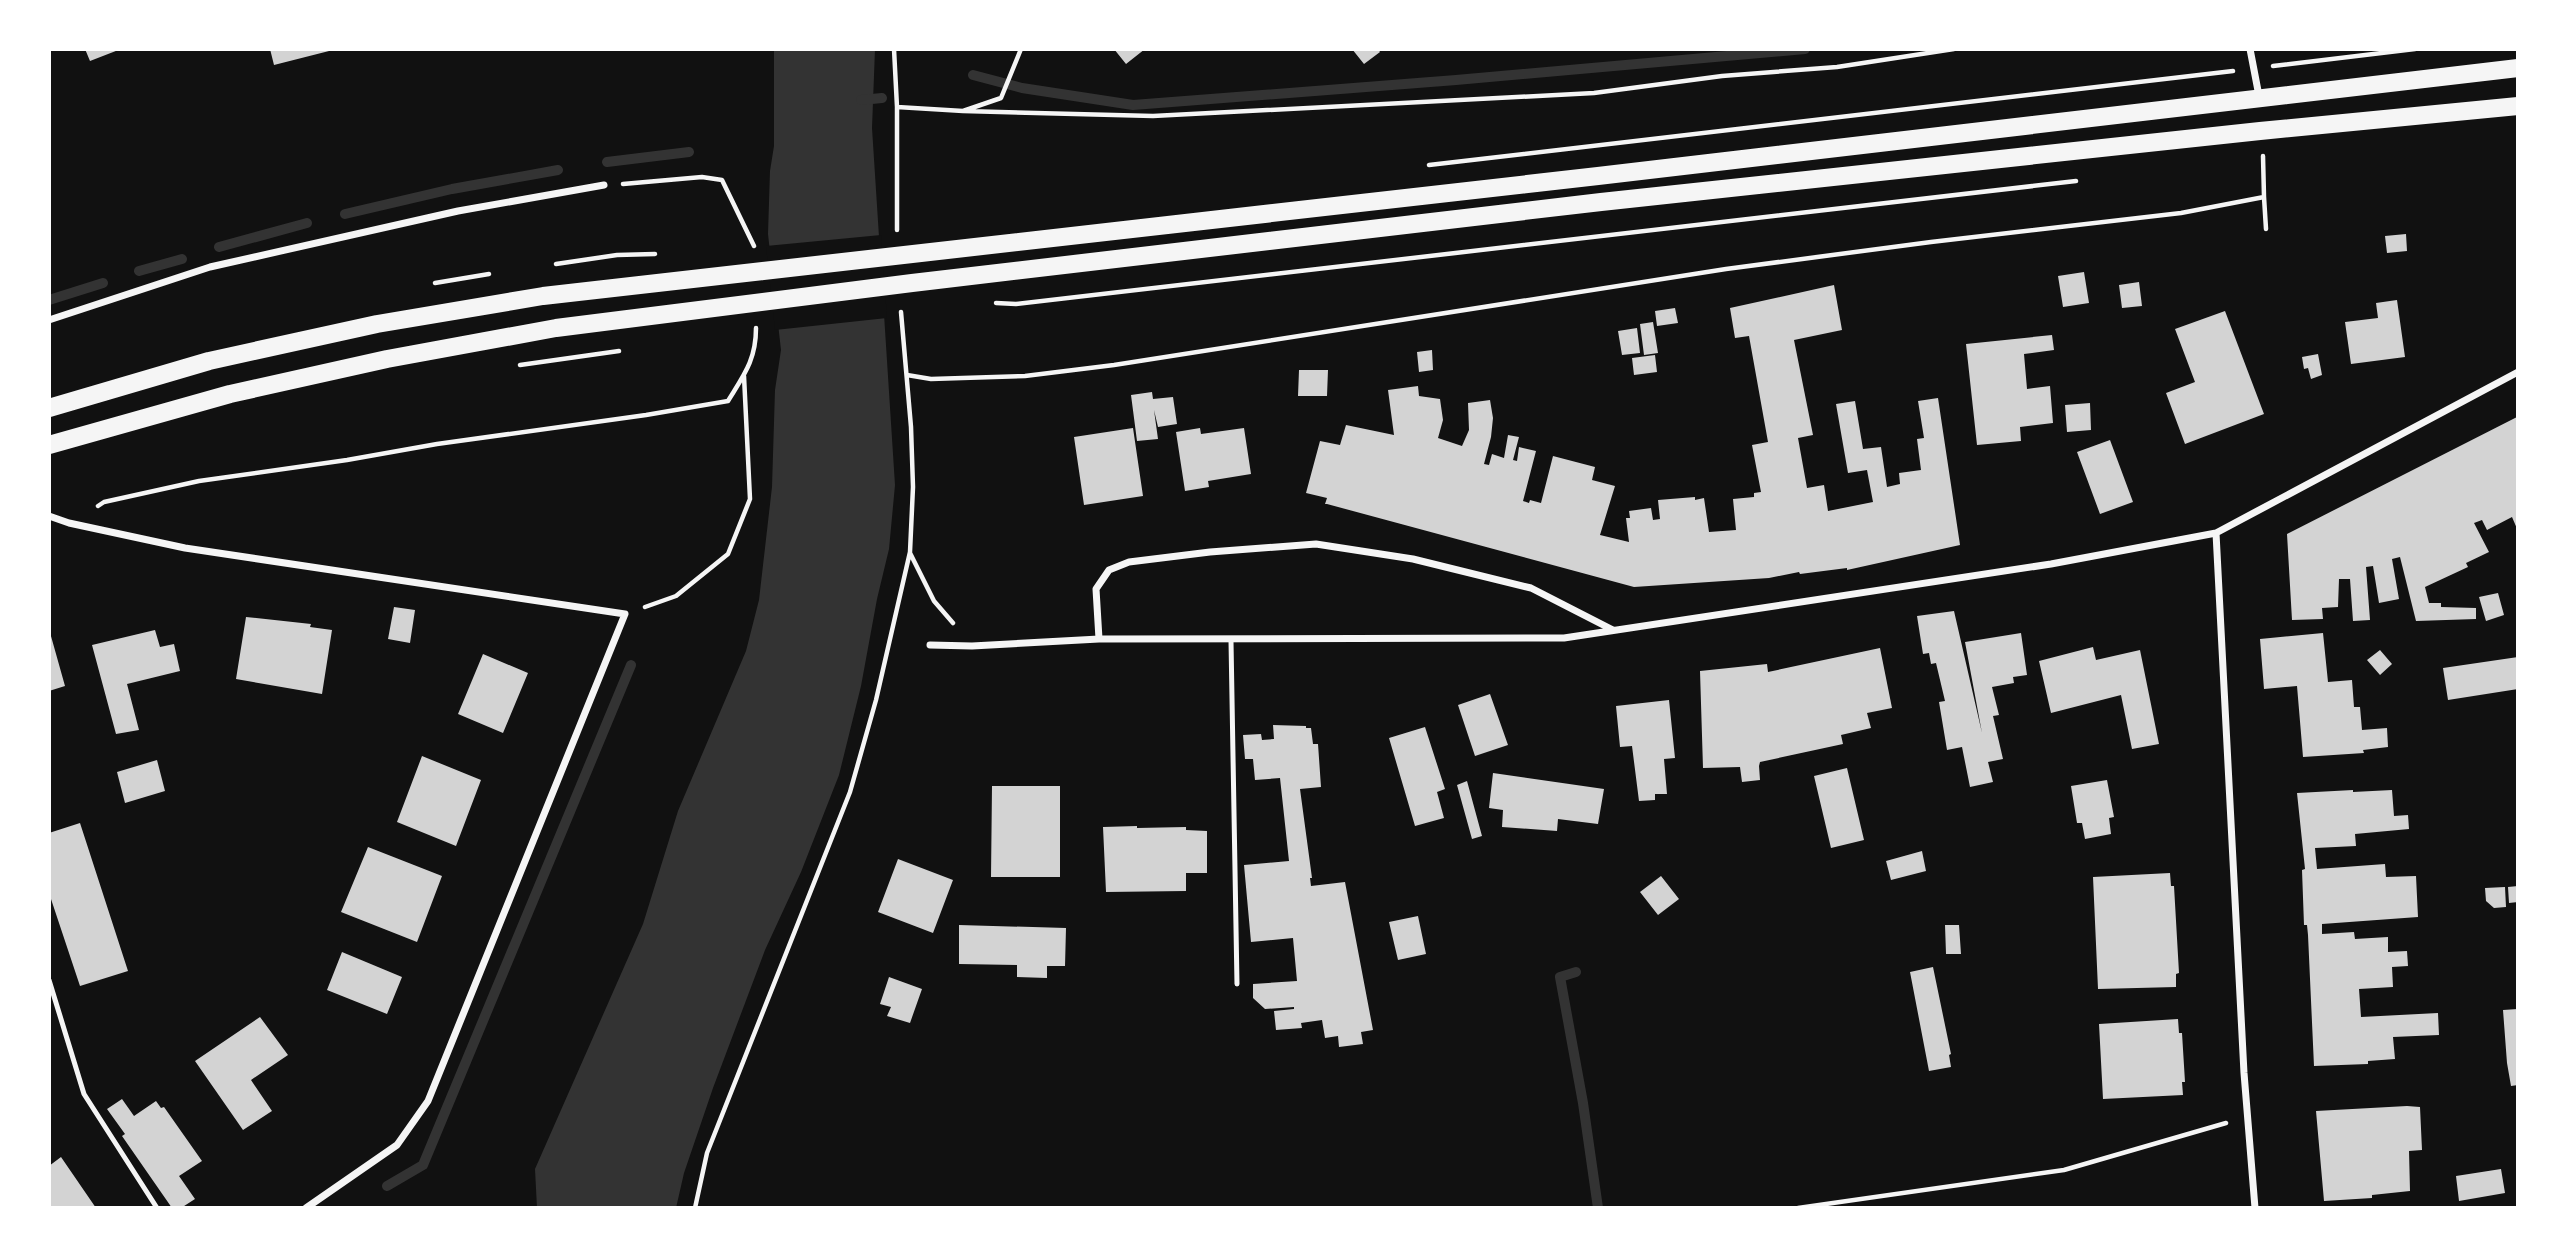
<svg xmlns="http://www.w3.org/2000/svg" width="2567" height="1257" font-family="'Space Grotesk',sans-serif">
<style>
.water{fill:#333}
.pier{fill:#111}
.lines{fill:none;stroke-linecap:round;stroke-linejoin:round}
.stream{stroke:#333;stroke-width:10}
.building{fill:#d3d3d3}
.path{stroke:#f5f5f5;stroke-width:4.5}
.service{stroke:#f5f5f5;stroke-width:5}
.minor{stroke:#f5f5f5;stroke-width:7}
.primary{stroke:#f5f5f5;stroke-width:18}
</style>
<rect width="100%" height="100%" fill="#111"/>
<path class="water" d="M 774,49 L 875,49 L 872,128 L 895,485 L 889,549 L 877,599 L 861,686 L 839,775 L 801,872 L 765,950 L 713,1088 L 684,1173 L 676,1208 L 537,1208 L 535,1169 L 643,924 L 678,811 L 746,651 L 759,600 L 772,487 L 775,390 L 781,350 L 768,234 L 770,171 L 774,146 Z"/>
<path class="pier" d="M 881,235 L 887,318 L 775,330 L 766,246 Z"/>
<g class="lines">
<path class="stream" d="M 973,75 L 1022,88 L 1133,105 L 1456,80 L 1805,49
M 861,100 L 882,98
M 607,162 L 689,152
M 345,214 L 452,189 L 558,170
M 219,247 L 307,223
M 139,271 L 182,259
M 49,300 L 103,283
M 1576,972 L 1560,977 L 1583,1103 L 1598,1208
M 387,1186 L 423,1165 L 631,665"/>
</g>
<path class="building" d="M 85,49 L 121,49 L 90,61 Z
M 270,49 L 333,49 L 333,50 L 274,65 Z
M 1114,49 L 1145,49 L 1126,64 Z
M 1352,49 L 1378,49 L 1380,52 L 1364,64 Z
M 2406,234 L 2407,251 L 2387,253 L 2385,236 Z
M 2084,272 L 2089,303 L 2063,307 L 2058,276 Z
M 2139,282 L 2142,306 L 2122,308 L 2119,285 Z
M 1834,285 L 1842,330 L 1794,340 L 1813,435 L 1798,438 L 1807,488 L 1824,485 L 1828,511 L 1873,502 L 1867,470 L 1848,473 L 1836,404 L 1855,401 L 1863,449 L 1881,447 L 1887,487 L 1900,484 L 1899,473 L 1921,470 L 1917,439 L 1924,438 L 1918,401 L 1938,398 L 1960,545 L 1847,570 L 1847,568 L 1800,574 L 1799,572 L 1769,578 L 1634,587 L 1327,504 L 1325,504 L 1327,498 L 1306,493 L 1320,441 L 1340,445 L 1346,425 L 1394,435 L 1388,390 L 1418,386 L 1419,396 L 1440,399 L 1443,420 L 1438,438 L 1462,446 L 1469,430 L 1468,403 L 1490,400 L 1493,418 L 1491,437 L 1484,464 L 1489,465 L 1492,454 L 1504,458 L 1508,435 L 1519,437 L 1513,460 L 1517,461 L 1519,447 L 1536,451 L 1523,501 L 1529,503 L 1530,500 L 1541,503 L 1553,456 L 1595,467 L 1592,480 L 1615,486 L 1600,535 L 1629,542 L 1626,518 L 1630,518 L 1629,511 L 1651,508 L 1653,520 L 1660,519 L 1658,500 L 1695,497 L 1695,500 L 1704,498 L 1709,532 L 1736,530 L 1733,499 L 1754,497 L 1754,493 L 1761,492 L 1752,445 L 1768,442 L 1749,336 L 1735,338 L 1730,308 Z
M 2397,300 L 2405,357 L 2351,364 L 2345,322 L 2378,318 L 2376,303 Z
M 1675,308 L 1678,323 L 1657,326 L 1655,311 Z
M 2225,311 L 2264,414 L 2185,444 L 2166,393 L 2195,382 L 2175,329 Z
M 1653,322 L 1658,353 L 1644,355 L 1640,324 Z
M 1637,328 L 1640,353 L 1622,355 L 1618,331 Z
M 2052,335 L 2054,350 L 2024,354 L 2027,389 L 2050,386 L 2053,423 L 2020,427 L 2021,441 L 1977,445 L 1966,344 Z
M 1432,350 L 1433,370 L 1419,372 L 1417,352 Z
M 2318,354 L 2322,375 L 2311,379 L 2308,368 L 2304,369 L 2302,357 Z
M 1655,355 L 1657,372 L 1634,375 L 1632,358 Z
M 1299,370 L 1328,370 L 1327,396 L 1298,396 Z
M 1152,392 L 1153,399 L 1173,397 L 1177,424 L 1158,427 L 1154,410 L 1158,439 L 1137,441 L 1131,395 Z
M 2090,403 L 2091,430 L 2067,432 L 2065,405 Z
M 2517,417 L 2518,531 L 2512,517 L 2487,530 L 2482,520 L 2474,523 L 2489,552 L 2466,563 L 2468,567 L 2425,587 L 2429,603 L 2441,603 L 2441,607 L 2476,608 L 2476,619 L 2416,621 L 2400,557 L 2392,559 L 2399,599 L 2379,603 L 2373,566 L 2366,567 L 2370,620 L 2353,621 L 2350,579 L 2339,579 L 2338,607 L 2322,608 L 2323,619 L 2292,620 L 2287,534 Z
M 1133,428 L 1143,496 L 1084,505 L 1074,437 Z
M 1200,428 L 1201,434 L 1244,428 L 1251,474 L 1208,481 L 1209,487 L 1185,491 L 1176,432 Z
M 2110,440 L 2133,502 L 2100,514 L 2077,452 Z
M 2498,593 L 2504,615 L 2486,621 L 2479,597 Z
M 394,607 L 415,610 L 410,643 L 388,639 Z
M 1954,611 L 1982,733 L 1965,642 L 2021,633 L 2027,675 L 2013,677 L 2014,683 L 1992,687 L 1999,715 L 1993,716 L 2003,759 L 1988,762 L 1993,782 L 1970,787 L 1962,747 L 1947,750 L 1939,702 L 1945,701 L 1936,663 L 1931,664 L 1929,653 L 1923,654 L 1917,616 Z
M 246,617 L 311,624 L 310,627 L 332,630 L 322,694 L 236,679 Z
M 49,629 L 65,686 L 49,691 Z
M 155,630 L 160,647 L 174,644 L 180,671 L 127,684 L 139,730 L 116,734 L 92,645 Z
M 2323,633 L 2328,682 L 2352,680 L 2354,707 L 2360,707 L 2362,730 L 2387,728 L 2388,747 L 2363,750 L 2364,753 L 2303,757 L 2297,686 L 2264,689 L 2260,639 Z
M 2093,647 L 2096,660 L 2140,650 L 2159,744 L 2132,749 L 2121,695 L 2051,713 L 2039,661 Z
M 1880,648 L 1892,708 L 1867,713 L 1871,728 L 1841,735 L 1843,744 L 1760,762 L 1759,766 L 1760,780 L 1742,782 L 1740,767 L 1703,768 L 1700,671 L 1767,664 L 1768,672 Z
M 2380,650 L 2392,664 L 2380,675 L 2367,660 Z
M 483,654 L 528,673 L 503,733 L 458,714 Z
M 2518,657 L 2518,689 L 2448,700 L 2443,668 Z
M 1490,694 L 1508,745 L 1475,756 L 1458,705 Z
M 1669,700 L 1675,758 L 1664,759 L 1667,794 L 1655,794 L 1655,800 L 1639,801 L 1632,746 L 1620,747 L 1616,706 Z
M 1273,725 L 1306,726 L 1306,728 L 1311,728 L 1313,744 L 1318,744 L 1321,787 L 1300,789 L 1312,878 L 1310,878 L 1311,886 L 1345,882 L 1373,1030 L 1361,1032 L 1363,1044 L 1339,1047 L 1338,1036 L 1325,1038 L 1322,1020 L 1301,1023 L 1302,1028 L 1276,1030 L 1274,1011 L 1294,1009 L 1294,1007 L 1265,1009 L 1253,998 L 1253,984 L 1297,981 L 1293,938 L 1251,942 L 1244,865 L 1289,861 L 1280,778 L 1255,780 L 1253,759 L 1245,759 L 1243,735 L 1261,734 L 1262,740 L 1274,739 Z
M 1425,727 L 1445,789 L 1437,792 L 1444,818 L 1415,826 L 1389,738 Z
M 422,756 L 481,780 L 456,846 L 397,822 Z
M 157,760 L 165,791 L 125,803 L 117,772 Z
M 1847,768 L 1864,840 L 1831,848 L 1814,776 Z
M 1493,773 L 1604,789 L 1598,824 L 1558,819 L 1557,831 L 1502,827 L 1503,810 L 1489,808 Z
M 2107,780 L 2114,817 L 2109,818 L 2111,834 L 2085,839 L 2082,823 L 2077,823 L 2071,786 Z
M 1467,781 L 1482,836 L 1472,839 L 1457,785 Z
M 992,786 L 1060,786 L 1060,877 L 991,877 Z
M 2353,790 L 2353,792 L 2392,790 L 2394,816 L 2408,815 L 2409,829 L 2355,834 L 2356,846 L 2315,848 L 2317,869 L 2385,864 L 2386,877 L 2416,876 L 2418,917 L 2322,924 L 2322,934 L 2354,932 L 2355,939 L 2388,937 L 2388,952 L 2407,951 L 2408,966 L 2392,967 L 2393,987 L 2359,989 L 2361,1017 L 2438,1013 L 2439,1035 L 2393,1037 L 2395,1059 L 2368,1061 L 2368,1064 L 2314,1066 L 2308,935 L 2307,925 L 2304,925 L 2302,870 L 2305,869 L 2297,793 Z
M 80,823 L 128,971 L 80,986 L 49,893 L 49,833 Z
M 1137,826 L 1137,828 L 1186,827 L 1186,830 L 1207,831 L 1207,873 L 1186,873 L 1186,891 L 1106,892 L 1103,827 Z
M 368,847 L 442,876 L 417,942 L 341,912 Z
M 1922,851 L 1926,871 L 1891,880 L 1886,861 Z
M 898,859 L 953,880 L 933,933 L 878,912 Z
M 2170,873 L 2171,886 L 2174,886 L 2179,973 L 2176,974 L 2176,987 L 2098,989 L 2093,877 Z
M 1661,876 L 1679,899 L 1658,915 L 1640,892 Z
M 2518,886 L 2518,902 L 2509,903 L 2508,887 Z
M 2505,887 L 2506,907 L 2494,908 L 2486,901 L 2485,888 Z
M 1418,916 L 1426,954 L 1398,960 L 1389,922 Z
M 959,925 L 1066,928 L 1065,966 L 1047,966 L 1047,978 L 1017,977 L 1017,965 L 959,964 Z
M 1945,925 L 1959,925 L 1961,954 L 1946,954 Z
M 342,952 L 402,977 L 387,1014 L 327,990 Z
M 1933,967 L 1951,1054 L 1949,1055 L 1951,1067 L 1929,1071 L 1910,972 Z
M 889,977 L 922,989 L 910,1023 L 887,1016 L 891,1007 L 880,1004 Z
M 2518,1009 L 2518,1085 L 2511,1086 L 2507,1063 L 2503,1010 Z
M 260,1017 L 288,1055 L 251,1080 L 272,1111 L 243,1130 L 195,1061 Z
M 2178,1019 L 2179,1033 L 2182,1033 L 2185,1082 L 2182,1082 L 2183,1095 L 2103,1099 L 2099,1024 Z
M 122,1099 L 134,1116 L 156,1101 L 161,1108 L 164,1107 L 202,1161 L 179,1176 L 195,1199 L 181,1208 L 172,1208 L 122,1136 L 125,1134 L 107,1109 Z
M 2407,1106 L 2420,1107 L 2422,1150 L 2409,1151 L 2410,1191 L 2372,1195 L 2372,1198 L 2324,1201 L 2316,1111 Z
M 61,1157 L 96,1208 L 49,1208 L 49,1166 Z
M 2501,1169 L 2505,1193 L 2459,1201 L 2456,1176 Z"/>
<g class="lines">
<path class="path" d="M 894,49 L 897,107 L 897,230
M 2273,66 L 2415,49
M 897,107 L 963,111 L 1001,98 L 1021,49
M 963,111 L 1153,116 L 1594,93 L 1722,76 L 1837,67 L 1954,49
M 1429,165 L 2233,71
M 623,184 L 702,177 L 722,180 L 754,246
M 2264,197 L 2266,229
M 556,264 L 617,255 L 655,254
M 435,283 L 489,274
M 996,303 L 1016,304 L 2076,181
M 520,365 L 619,351
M 907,375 L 931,379 L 1025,376 L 1114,365 L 1726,269 L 1931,242 L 2181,213 L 2264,197 L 2263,156
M 98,506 L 104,502 L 199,481 L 347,460 L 437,444 L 646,415 L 728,401 C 744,375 756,360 756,328
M 910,553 L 934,601 L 953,623
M 645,607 L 676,596 L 728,554 L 750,499 L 744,376
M 695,1208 L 707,1153 L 850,792 L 876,700 L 910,552 L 913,487 L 911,427 L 901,312
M 1798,1208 L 2064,1170 L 2226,1123"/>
<path class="service" d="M 1231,641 L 1237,984
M 49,980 L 84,1094 L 157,1208"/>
<path class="minor" d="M 2250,49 L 2259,96
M 49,320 L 210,267 L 458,211 L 604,185
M 49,516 L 69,523 L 185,548 L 625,614 L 428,1101 L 397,1145 L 306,1208
M 2216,533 L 2244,1073 L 2255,1208
M 1099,639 L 1096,589 L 1109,570 L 1129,562 L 1210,552 L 1316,544 L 1413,559 L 1531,588 L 1613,630
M 930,645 L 972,646 L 1099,639 L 1564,638 L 2051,564 L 2216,533 L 2518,372"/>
<path class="primary" d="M 49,408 L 209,361 L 377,324 L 543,296 L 1598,176 L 2518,68
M 49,445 L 230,394 L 387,359 L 556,328 L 912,283 L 1601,202 L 2260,131 L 2518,106"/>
</g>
<rect width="2567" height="1257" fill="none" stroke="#ffffff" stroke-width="102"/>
</svg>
